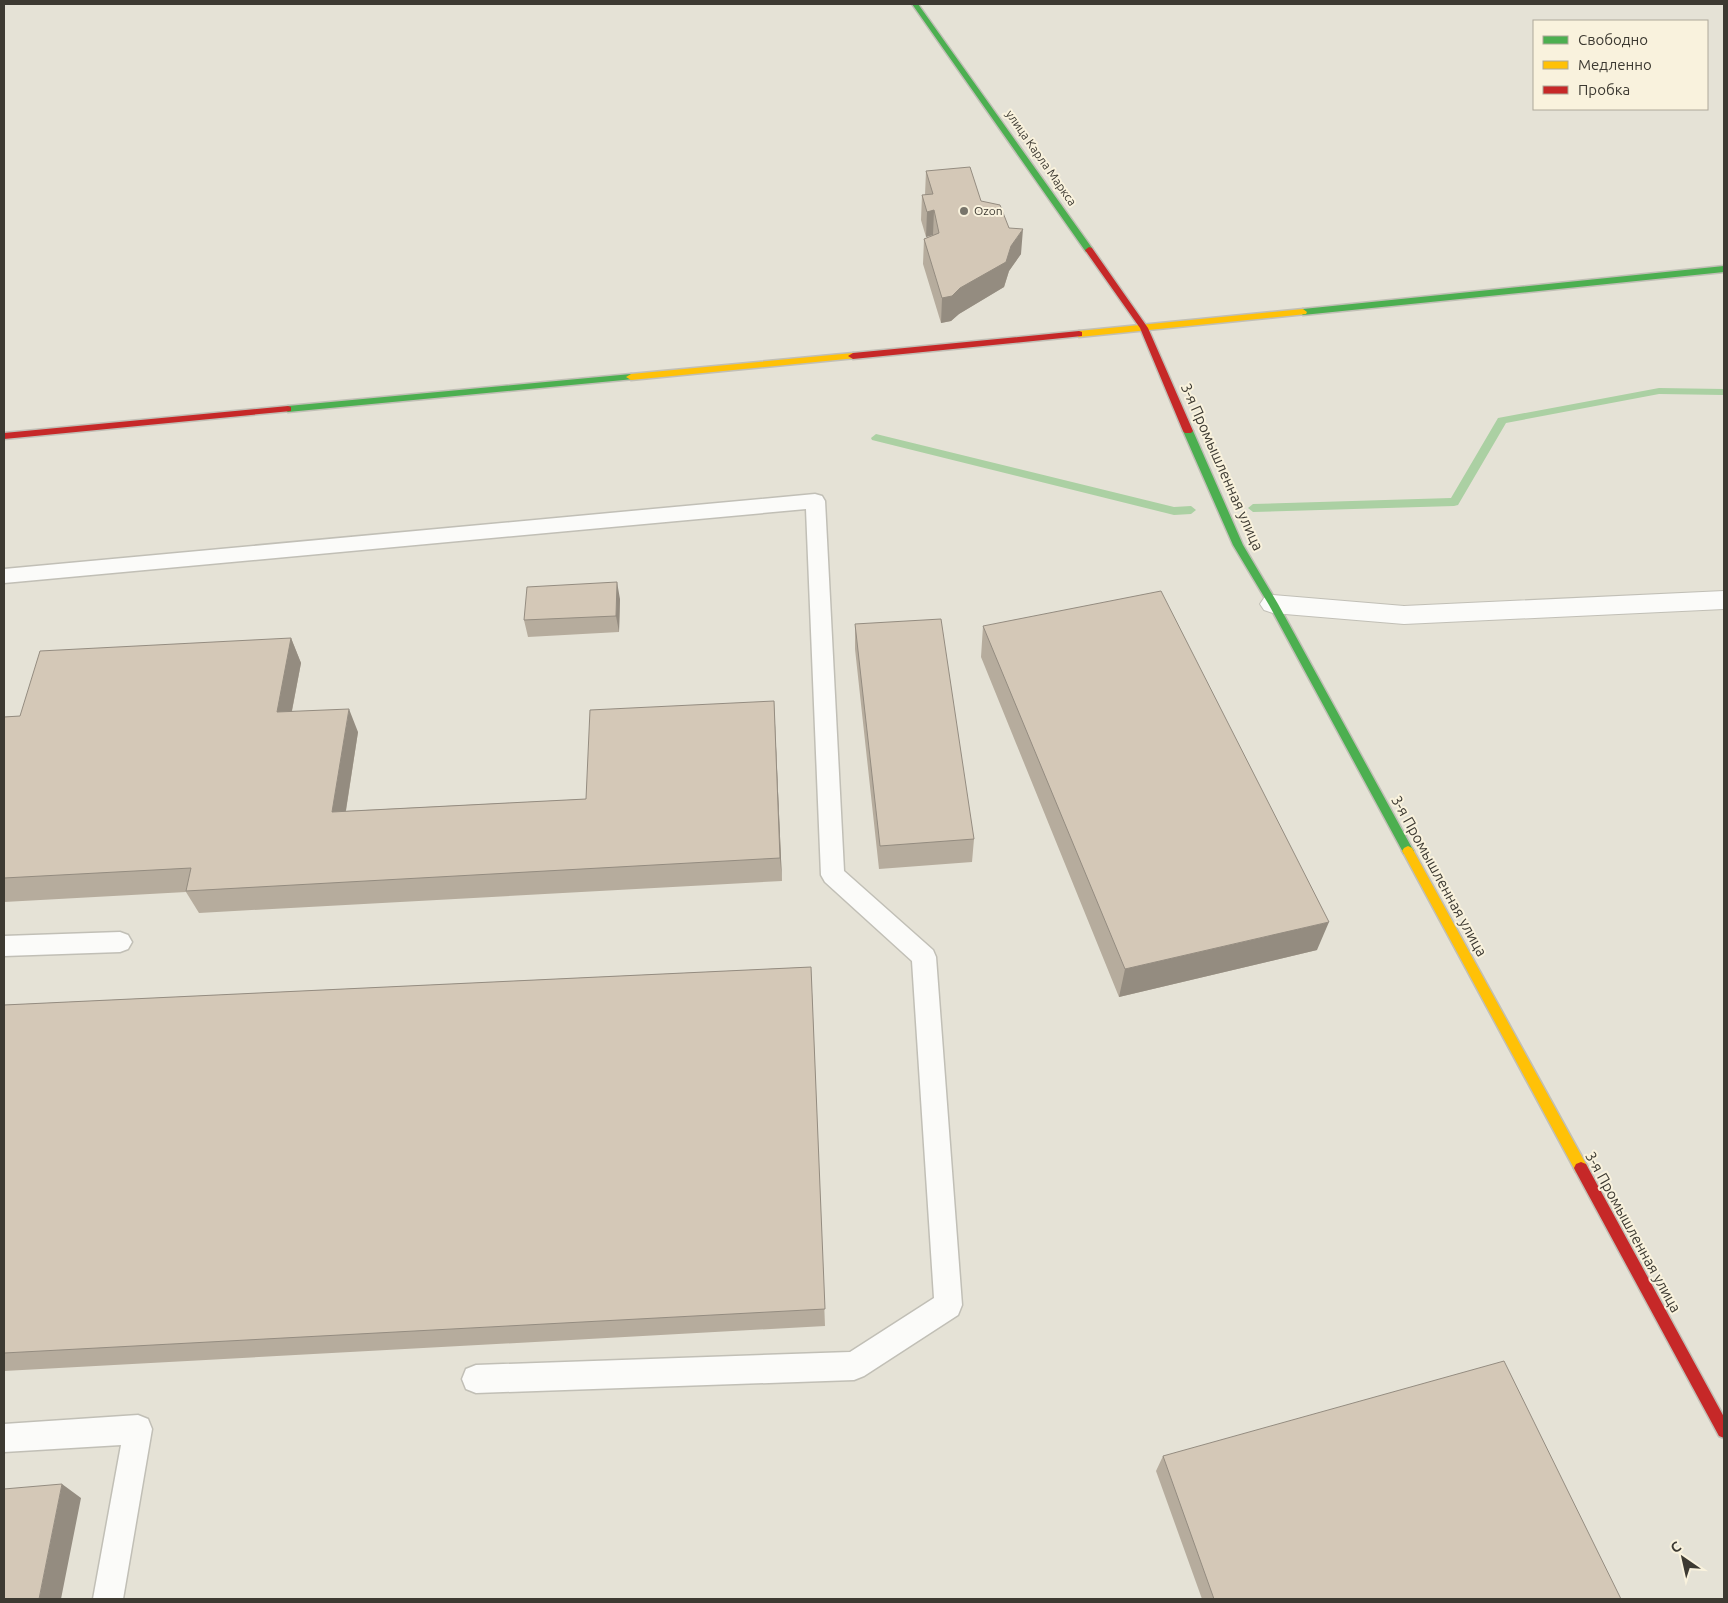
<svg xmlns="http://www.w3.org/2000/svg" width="1728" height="1603" font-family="Ubuntu,sans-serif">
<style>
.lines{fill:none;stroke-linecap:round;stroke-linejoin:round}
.stream{fill:#abd0a3;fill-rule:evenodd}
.lane-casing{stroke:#c1bfb6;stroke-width:3}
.street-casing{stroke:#c1bfb6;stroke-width:2}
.fast-casing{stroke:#c1bfb6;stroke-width:3}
.slow-casing{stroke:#c1bfb6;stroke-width:3}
.jam-casing{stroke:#c1bfb6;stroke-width:3}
.lane{fill:#fbfbf9;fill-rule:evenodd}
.street{fill:#fbfbf9;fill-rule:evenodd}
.fast{fill:#4caf50;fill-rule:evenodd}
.slow{fill:#ffc107;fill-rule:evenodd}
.jam{fill:#c62828;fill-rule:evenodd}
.wall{fill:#b6ac9d}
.shaded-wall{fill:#948c80}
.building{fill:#d4c8b7;stroke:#948c80}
.poi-dot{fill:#78756b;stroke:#f9f2dd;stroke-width:2}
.labels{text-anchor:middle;stroke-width:4;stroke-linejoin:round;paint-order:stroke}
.far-street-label{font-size:12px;fill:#3d3a32;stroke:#f9f2dd}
.far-poi-label{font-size:12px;fill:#3d3a32;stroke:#f9f2dd;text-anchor:start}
.street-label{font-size:15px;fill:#3d3a32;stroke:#f9f2dd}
</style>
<rect width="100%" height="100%" fill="#e5e2d6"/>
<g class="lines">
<path class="stream" d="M 1659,388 L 1724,389 L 1724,395 L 1659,394 L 1506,423 L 1458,505 L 1454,506 L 1253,512 L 1248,508 L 1253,504 L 1451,498 L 1498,418 Z
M 876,434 L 1174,507 L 1191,506 L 1196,510 L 1191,514 L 1174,515 L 872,440 L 871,438 Z"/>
<defs>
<path id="lane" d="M 815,494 L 822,496 L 825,501 L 844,871 L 933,950 L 936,957 L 962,1305 L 958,1315 L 864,1376 L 854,1380 L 476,1393 L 466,1389 L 462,1379 L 466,1369 L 476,1365 L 850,1352 L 934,1298 L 912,961 L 825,882 L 821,875 L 806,509 L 4,583 L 4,569 Z
M 120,932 L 128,935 L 132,942 L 128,949 L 120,952 L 4,956 L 4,936 Z
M 138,1415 L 148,1419 L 152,1429 L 123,1599 L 93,1599 L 121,1445 L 4,1452 L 4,1424 Z"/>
<path id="street" d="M 1724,591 L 1724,609 L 1404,624 L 1273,613 L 1264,610 L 1260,604 L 1264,598 L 1273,595 L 1404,606 Z"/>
<path id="fast" d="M 912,4 L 918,4 L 1092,248 L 1092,252 L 1086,252 Z
M 1724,266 L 1724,272 L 1303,315 L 1299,312 L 1303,309 Z
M 631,374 L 634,375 L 634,379 L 288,412 L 283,409 L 288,406 Z
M 1188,428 L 1193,431 L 1243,545 L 1278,604 L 1412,848 L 1414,851 L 1412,854 L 1404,854 L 1269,605 L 1233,545 L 1183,431 Z"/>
<path id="slow" d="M 1303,309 L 1307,312 L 1306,314 L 1079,337 L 1075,334 L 1079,331 Z
M 853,353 L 856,354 L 856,358 L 631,380 L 626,377 L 631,374 Z
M 1408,846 L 1412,848 L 1586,1164 L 1588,1168 L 1586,1172 L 1581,1174 L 1576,1172 L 1404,854 L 1402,851 L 1404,848 Z"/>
<path id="jam" d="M 1089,247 L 1092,248 L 1148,328 L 1193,431 L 1191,433 L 1185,433 L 1183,431 L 1140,328 L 1085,250 Z
M 1079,331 L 1082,332 L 1082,336 L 853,359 L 848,356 L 853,353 Z
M 288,406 L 291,407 L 291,411 L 4,439 L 4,433 Z
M 1581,1162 L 1586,1164 L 1724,1417 L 1724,1438 L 1719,1436 L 1576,1172 L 1574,1168 L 1576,1164 Z"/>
</defs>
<use href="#lane" class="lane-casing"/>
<use href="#street" class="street-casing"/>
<use href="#fast" class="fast-casing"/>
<use href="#slow" class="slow-casing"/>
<use href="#jam" class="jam-casing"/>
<use href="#lane" class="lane"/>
<use href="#street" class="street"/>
<use href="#fast" class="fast"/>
<use href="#slow" class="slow"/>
<use href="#jam" class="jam"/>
</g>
<path class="wall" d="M 926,171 L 981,201 L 1009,228 L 1021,254 L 1009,271 L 1004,287 L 959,314 L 951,321 L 941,323 L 923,264 L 924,239 L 933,235 L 926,237 L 921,220 L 922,195 L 925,195 Z
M 620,599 L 619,632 L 528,637 L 524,620 Z
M 855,624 L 974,839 L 972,862 L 879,869 L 855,649 Z
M 983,626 L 1317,950 L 1119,997 L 981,657 Z
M 291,638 L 301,663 L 292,711 L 358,732 L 346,811 L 586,799 L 774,701 L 782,881 L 199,913 L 186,892 L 4,902 L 4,717 L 20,716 Z
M 811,967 L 825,1326 L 4,1371 L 4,1005 Z
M 1163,1456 L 1621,1599 L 1202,1599 L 1156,1471 Z"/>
<path class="shaded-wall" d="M 934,210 L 933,235 L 926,237 L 927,212 Z
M 1023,229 L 1021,254 L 1009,271 L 1004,287 L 959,314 L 951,321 L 941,323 L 942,298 L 960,288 L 1011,246 Z
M 617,582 L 620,599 L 619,632 L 616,616 Z
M 291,638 L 301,663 L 287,736 L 277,712 Z
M 774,701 L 775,724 L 782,881 L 780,858 Z
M 349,709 L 358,732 L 342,835 L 332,812 Z
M 1329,922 L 1317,950 L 1119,997 L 1125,969 Z
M 62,1484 L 81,1498 L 61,1599 L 39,1599 Z"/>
<path class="building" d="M 970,167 L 981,201 L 1000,205 L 1009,228 L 1023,229 L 1011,246 L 1006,262 L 960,288 L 952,296 L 942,298 L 924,239 L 939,233 L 934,210 L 927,212 L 922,195 L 933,194 L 926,171 Z
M 617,582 L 616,616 L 524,620 L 527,587 Z
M 1161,591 L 1329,922 L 1125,969 L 983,626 Z
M 941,619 L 974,839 L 880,846 L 855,624 Z
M 291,638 L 277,712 L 349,709 L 332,812 L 586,799 L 590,710 L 774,701 L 780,858 L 186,891 L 191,868 L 4,878 L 4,717 L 20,716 L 40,651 Z
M 811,967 L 825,1309 L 4,1353 L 4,1005 Z
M 1504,1361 L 1621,1599 L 1214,1599 L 1163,1456 Z
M 62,1484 L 39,1599 L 4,1599 L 4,1489 Z"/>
<circle class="poi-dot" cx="964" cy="211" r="5"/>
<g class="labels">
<g class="far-street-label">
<text transform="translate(1041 158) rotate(55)" y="4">улица Карла Маркса</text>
</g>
<g class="far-poi-label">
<text x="974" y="215">Ozon</text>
</g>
<g class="street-label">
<text transform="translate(1222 467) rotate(66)" y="5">3-я Промышленная улица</text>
<text transform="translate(1439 876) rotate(61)" y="5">3-я Промышленная улица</text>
<text transform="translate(1633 1232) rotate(61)" y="5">3-я Промышленная улица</text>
</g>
</g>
<rect width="1728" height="1603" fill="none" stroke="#3d3a32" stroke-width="10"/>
<rect x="1533" y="20" width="175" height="90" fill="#f9f2dd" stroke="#aea899"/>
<rect x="1543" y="36" width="25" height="8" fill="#4caf50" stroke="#aea899"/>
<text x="1578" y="45" font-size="15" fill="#3d3a32">Свободно</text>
<rect x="1543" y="61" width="25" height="8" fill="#ffc107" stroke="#aea899"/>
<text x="1578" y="70" font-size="15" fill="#3d3a32">Медленно</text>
<rect x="1543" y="86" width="25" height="8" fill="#c62828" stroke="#aea899"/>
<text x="1578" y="95" font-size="15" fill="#3d3a32">Пробка</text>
<g transform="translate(1683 1558) rotate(326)" stroke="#f9f2dd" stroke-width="4" paint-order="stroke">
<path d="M0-4L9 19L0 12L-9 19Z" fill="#3d3a32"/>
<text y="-8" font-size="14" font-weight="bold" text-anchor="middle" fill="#3d3a32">С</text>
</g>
</svg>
